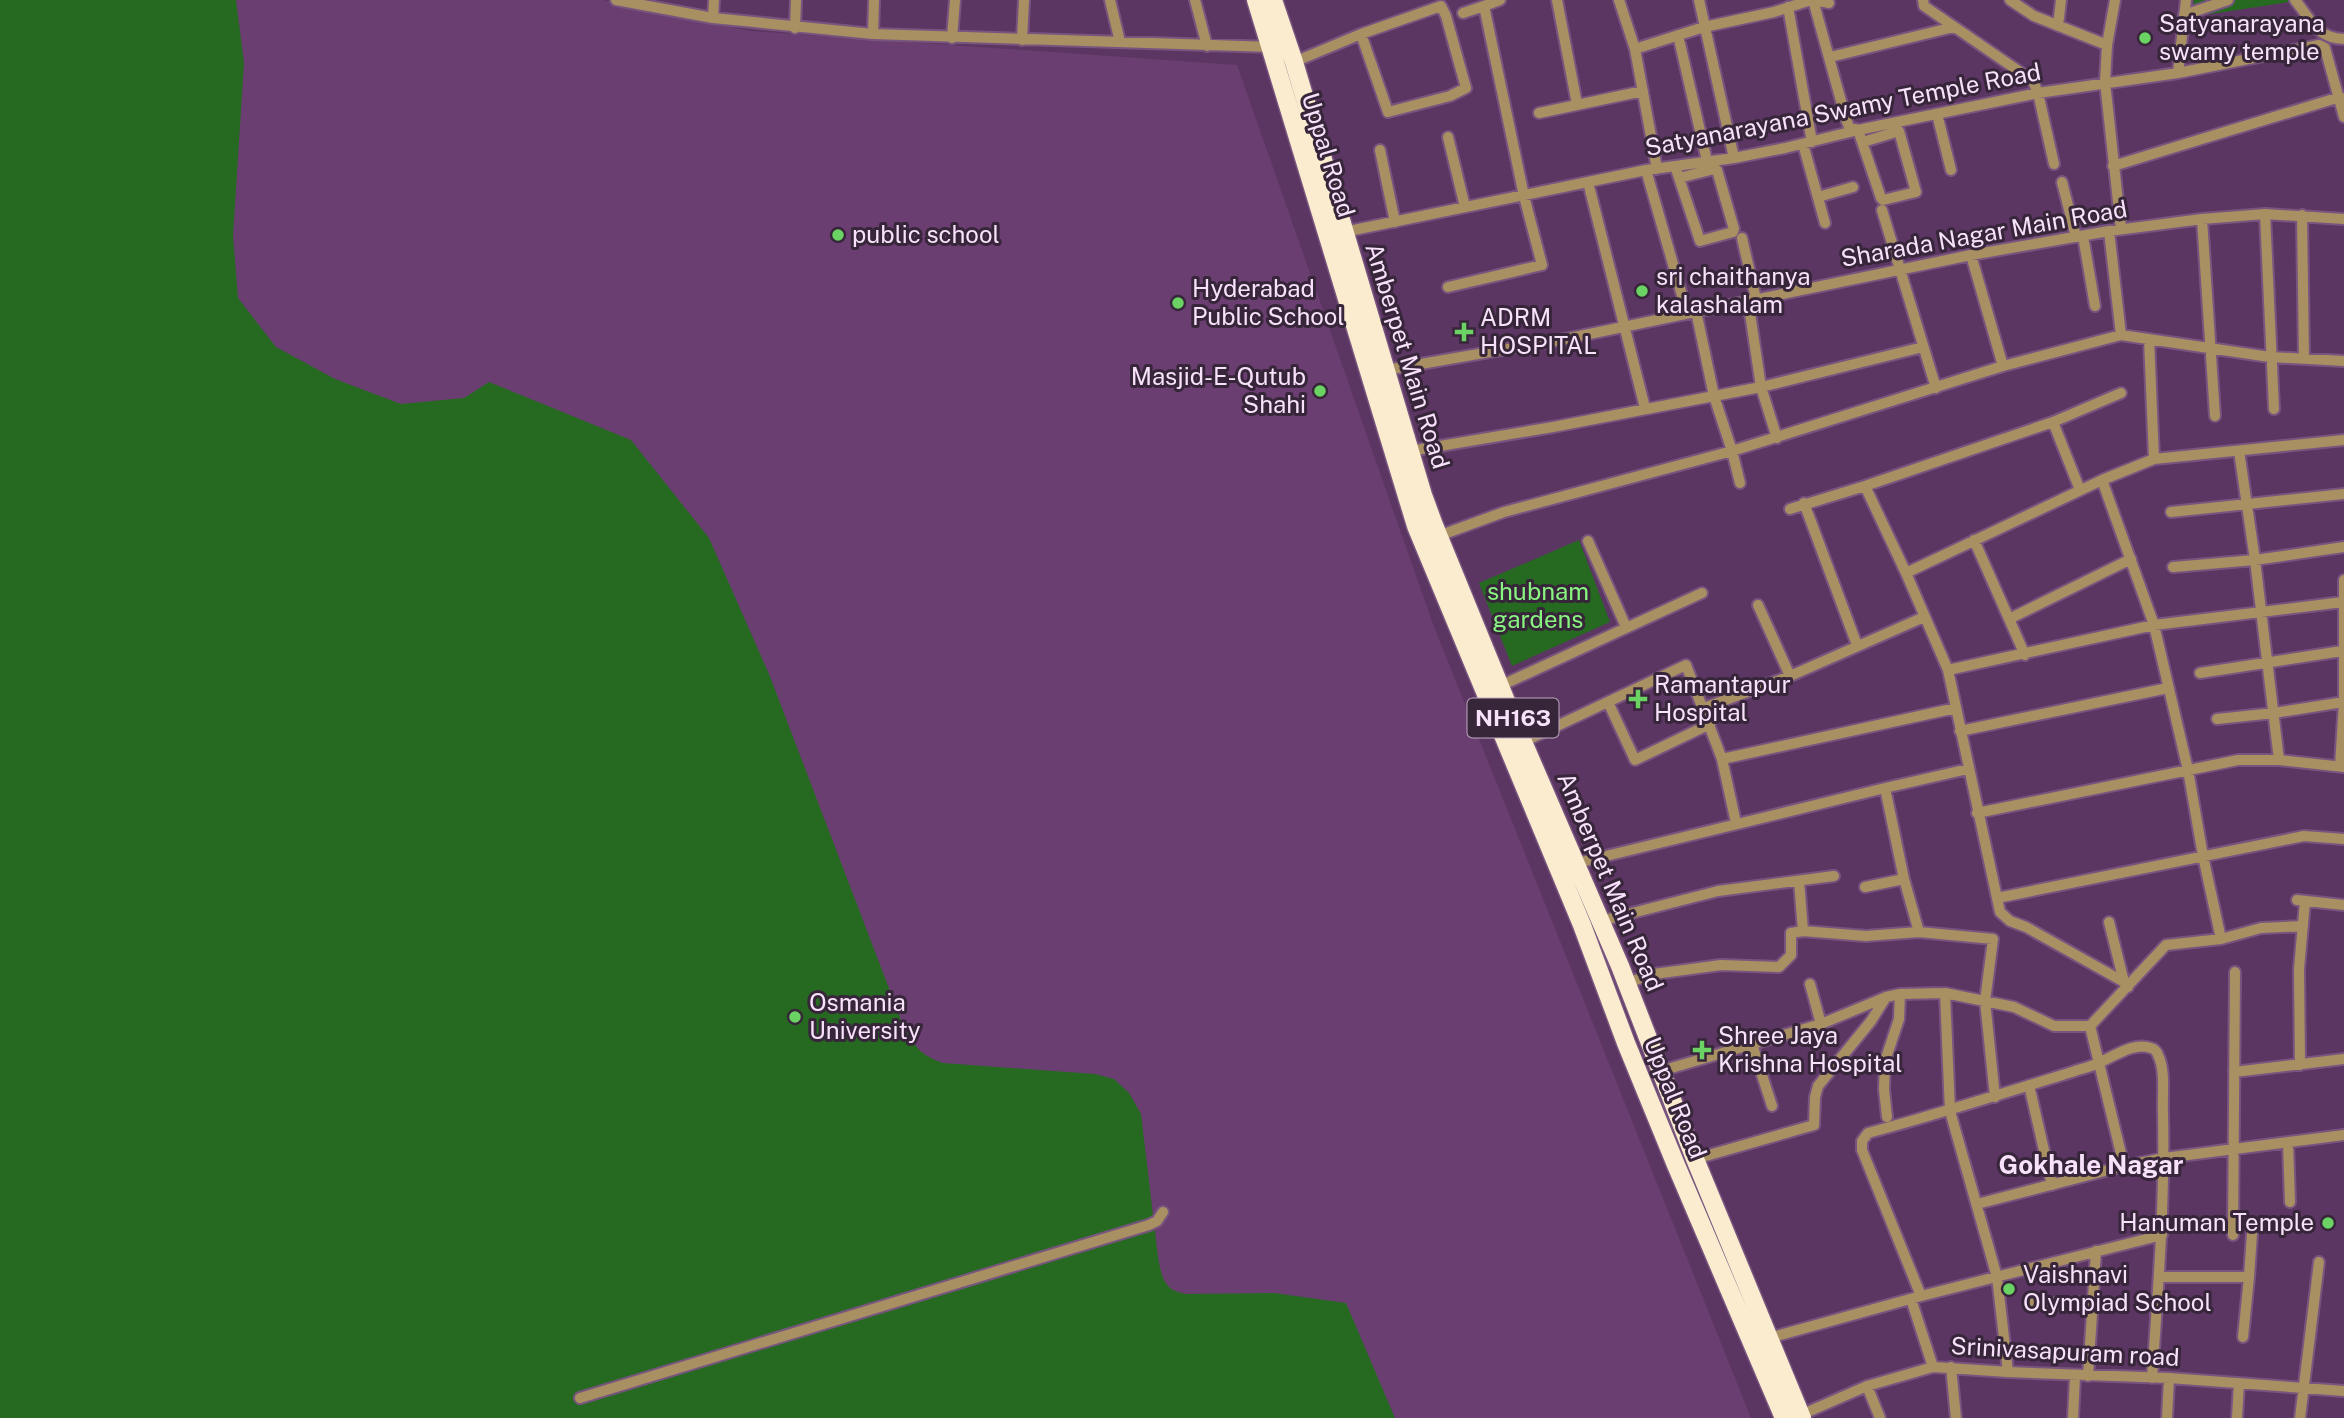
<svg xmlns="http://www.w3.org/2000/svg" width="2344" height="1418" font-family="'Public Sans',sans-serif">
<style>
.built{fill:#6a3e70}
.green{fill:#266a22}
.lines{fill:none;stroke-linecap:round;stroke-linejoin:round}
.minor-casing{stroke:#78557e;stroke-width:14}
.trunk-casing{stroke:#78557e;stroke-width:21}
.minor{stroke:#a99062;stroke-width:10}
.trunk{stroke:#fbecd0;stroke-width:18}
.poi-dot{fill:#6ad363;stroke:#37263a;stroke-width:2.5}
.labels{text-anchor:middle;stroke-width:6;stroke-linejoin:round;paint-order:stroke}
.shield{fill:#37263a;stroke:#bea9c1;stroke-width:2}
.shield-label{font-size:23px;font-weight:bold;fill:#f8e1fb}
.poi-label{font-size:24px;fill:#f8e1fb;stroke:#37263a;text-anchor:start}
.street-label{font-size:24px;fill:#f8e1fb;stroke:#37263a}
.park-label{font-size:24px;fill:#89f581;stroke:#37263a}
.neighbourhood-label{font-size:26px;font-weight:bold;fill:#f8e1fb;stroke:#37263a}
</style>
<rect width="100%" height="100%" fill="#5c3662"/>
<path class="built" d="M 0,0 L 603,0 L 750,31 L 1237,65 L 1433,624 L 1751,1418 L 0,1418 Z"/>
<path class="green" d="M 0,0 L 236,0 L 244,63 L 233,236 L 238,298 L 276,347 L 335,379 L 401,404 L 464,398 L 489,382 L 631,440 L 709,538 L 769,674 L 903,1025 C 916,1047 918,1054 943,1063 L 1095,1074 L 1114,1079 L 1129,1093 L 1141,1114 L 1158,1257 C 1162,1277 1163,1290 1186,1294 L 1274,1293 L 1346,1303 L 1395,1418 L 0,1418 Z
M 2194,0 L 2302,0 L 2191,17 Z
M 1579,540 L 1610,622 L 1512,666 L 1479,583 Z"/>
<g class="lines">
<defs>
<path id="minor" d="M 616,0 L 713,18 L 873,34 L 1275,47
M 1110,0 L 1120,42
M 1195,0 L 1207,46
M 1557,0 L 1577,104
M 1619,0 L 1635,49 L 1657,169
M 1699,0 L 1734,158
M 1813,0 L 1846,119 L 1849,127 L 1858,130 L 1881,198 L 1883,200 L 1916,192 L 1899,131 L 1863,142
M 1815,0 L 1829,3
M 1923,0 L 1924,6 L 2033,81 L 2038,93 L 2054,164
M 2010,0 L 2034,16 L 2107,45 L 2105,82 L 2121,229
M 2295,0 C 2310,18 2317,39 2344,39
M 1788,7 L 1812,142
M 1463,13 L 1484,6
M 2184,15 L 2228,0
M 713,18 L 714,0
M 2058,26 L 2061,0
M 795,28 L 796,0
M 873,34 L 874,0
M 1678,35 L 1707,161
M 952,38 L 955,0
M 1022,40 L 1024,0
M 2107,45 L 2115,0
M 1635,49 L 1704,27 L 1774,12 L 1811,0
M 1830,57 L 1954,27
M 1294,62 L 1361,34 L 1441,6 L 1446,16 L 1466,88 L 1450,96 L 1388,112 L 1361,34
M 2178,73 L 2186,0
M 1539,113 L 1643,91
M 1937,114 L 1951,170
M 1448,137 L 1465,207
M 1803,144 L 1825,223
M 1380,150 L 1395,222
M 1675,166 L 1700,241 L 1733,232 L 1734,229 L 1717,170 L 1714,169 L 1679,178
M 2113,166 L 2340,97
M 1646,170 L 1687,313
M 1588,182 L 1645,408
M 2062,182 L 2076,237
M 1818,197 L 1853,187
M 1882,210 L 1936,388
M 2265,214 L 2274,409
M 2302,215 L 2304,359
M 2202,219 L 2215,416
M 2109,231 L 2121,335
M 1344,232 L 1646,170 L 1734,158 L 1785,148 L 1858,130 L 2038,93 L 2178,73 L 2319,45 L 2325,48 L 2344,117
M 2083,236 L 2095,306
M 1742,238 L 1756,299
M 1971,255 L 2003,366
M 1448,287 L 1542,265 L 1524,196 L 1484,6 L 1500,0
M 1748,300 L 1761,387 L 1777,438
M 1696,311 L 1714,396 L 1732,451 L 1740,483
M 2149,339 L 2154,459
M 1386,370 L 1565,339 L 1971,255 L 2109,231 L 2202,219 L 2265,214 L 2344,219
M 2053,422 L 2080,490
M 1410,451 L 1553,427 L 1761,387 L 1923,347
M 2239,451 L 2255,560 L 2279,760
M 2102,480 L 2154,625 L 2188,770 L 2203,856 L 2221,939
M 1865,486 L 1906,573 L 1948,670 L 2000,912 L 2010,921 L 2026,927 L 2124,982 L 2128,987
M 1804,503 L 1857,645
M 1790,509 L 1865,486 L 2053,422 L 2121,393
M 2171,512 L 2344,494
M 1433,538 L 1504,512 L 1732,451 L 2003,366 L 2121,335 L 2270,357 L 2344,361
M 1974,540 L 2025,655
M 1588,541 L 1626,627
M 2173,567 L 2255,560 L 2344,547
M 1906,573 L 2102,480 L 2154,459 L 2344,440
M 1758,605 L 1790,676
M 2011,618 L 2131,559
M 1948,670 L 2154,625 L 2343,602
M 2200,673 L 2342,651
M 1500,686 L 1702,593
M 1608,702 L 1635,760 L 1710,724
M 1704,708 L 1790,676 L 1924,617
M 2217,719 L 2274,713 L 2344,702
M 1960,731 L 2168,688
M 1523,742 L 1686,665 L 1722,759 L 1736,823
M 1722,759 L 1956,708
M 2340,766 L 2344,702 L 2344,580
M 1885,788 L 1968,769
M 1977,813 L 2238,760 L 2279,760 L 2344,767
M 1573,864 L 1885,788 L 1904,879 L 1919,932
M 1799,881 L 1803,931 L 1866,936 L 1919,932 L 1993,939 L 1985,1001 L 1995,1097
M 1865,887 L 1904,879
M 1997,898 L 2304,836 L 2344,839
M 2297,900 L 2344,905
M 1601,921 L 1718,891 L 1834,876
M 2109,922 L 2124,982
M 1626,983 L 1654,974 L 1721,965 L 1779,967 L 1791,955 L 1791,933 L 1803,931
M 1810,984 L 1821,1024
M 1945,993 L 1950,1111 L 1997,1277 L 2008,1372
M 2090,1026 L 2124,1166
M 1752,1044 L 1772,1106
M 2300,1065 L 2299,969 L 2305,901
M 1661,1071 L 1821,1024 L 1886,997 L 1900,994 L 1945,993 L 2014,1007 L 2054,1026 L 2090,1026 L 2166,945 L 2221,939 L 2261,928 L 2303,926
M 2234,1072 L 2344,1059
M 2029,1085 L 2052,1185
M 1887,1117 L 1884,1089 L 1885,1061 L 1899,1019 L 1900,994
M 2288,1143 L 2290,1202
M 1695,1159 L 1814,1125 L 1815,1097 L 1818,1086 L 1871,1021 L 1886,997
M 1977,1204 L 2124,1166 L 2164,1158 L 2344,1135
M 2233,1235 L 2235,972
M 2159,1277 L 2249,1277 L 2243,1337
M 2249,1277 L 2252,1234
M 1921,1296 L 1862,1150 L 1862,1141 L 1868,1133 C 1943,1113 2017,1089 2091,1066 C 2110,1060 2131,1041 2151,1048 C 2155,1049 2157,1052 2158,1055 C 2166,1071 2162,1096 2163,1113 C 2165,1202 2158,1290 2152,1378
M 1911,1299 L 1933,1367
M 2030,1304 L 2093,1302
M 1769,1338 L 1921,1296 L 2162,1235
M 1951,1367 L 1956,1418
M 2088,1376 L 2096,1251
M 1867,1386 L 1880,1418
M 580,1398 L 1149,1225 L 1157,1221 L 1163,1212
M 1796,1417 L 1867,1386 L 1933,1367 L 2008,1372 L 2169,1378 L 2344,1391
M 2073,1418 L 2075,1376
M 2167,1418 L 2169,1378
M 2237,1418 L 2239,1383
M 2300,1418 L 2319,1262"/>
<path id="trunk" d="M 1256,0 L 1416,526 L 1582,925 L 1626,1043 L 1676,1165 L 1784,1418
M 1273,0 L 1294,62 L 1423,495 L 1434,525 L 1517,728 L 1620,966 L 1695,1159 L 1802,1418"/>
</defs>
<use href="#minor" class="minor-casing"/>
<use href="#trunk" class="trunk-casing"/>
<use href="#minor" class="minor"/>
<use href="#trunk" class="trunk"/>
</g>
<g class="poi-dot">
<circle cx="2145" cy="38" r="7"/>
<circle cx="838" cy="235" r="7"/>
<circle cx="1642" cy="291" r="7"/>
<circle cx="1178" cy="303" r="7"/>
<path d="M1460.5 321.5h7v7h7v7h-7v7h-7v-7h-7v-7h7z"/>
<circle cx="1320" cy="391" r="7"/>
<path d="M1634.5 688.5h7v7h7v7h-7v7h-7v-7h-7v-7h7z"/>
<circle cx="795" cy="1017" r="7"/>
<path d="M1698.5 1039.5h7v7h7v7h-7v7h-7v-7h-7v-7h7z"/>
<circle cx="2328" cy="1223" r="7"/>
<circle cx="2009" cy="1289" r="7"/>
</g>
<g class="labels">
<rect class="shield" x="1467.5" y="698.5" width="91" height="39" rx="5"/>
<g class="shield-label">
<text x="1513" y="726">NH163</text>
</g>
<g class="poi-label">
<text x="2159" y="32">Satyanarayana<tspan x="2159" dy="28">swamy temple</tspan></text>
<text x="852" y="243">public school</text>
<text x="1656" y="285">sri chaithanya<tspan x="1656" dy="28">kalashalam</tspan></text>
<text x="1192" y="297">Hyderabad<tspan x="1192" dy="28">Public School</tspan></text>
<text x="1480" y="326">ADRM<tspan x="1480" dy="28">HOSPITAL</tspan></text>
<text x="1306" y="385" text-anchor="end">Masjid-E-Qutub<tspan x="1306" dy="28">Shahi</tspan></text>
<text x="1654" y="693">Ramantapur<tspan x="1654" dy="28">Hospital</tspan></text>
<text x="809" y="1011">Osmania<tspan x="809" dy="28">University</tspan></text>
<text x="1718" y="1044">Shree Jaya<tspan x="1718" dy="28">Krishna Hospital</tspan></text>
<text x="2314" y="1231" text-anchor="end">Hanuman Temple</text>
<text x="2023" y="1283">Vaishnavi<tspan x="2023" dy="28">Olympiad School</tspan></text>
</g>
<g class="street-label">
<text transform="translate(1843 110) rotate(-11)" y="8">Satyanarayana Swamy Temple Road</text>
<text transform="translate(1328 155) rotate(73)" y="8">Uppal Road</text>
<text transform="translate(1984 234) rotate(-10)" y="8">Sharada Nagar Main Road</text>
<text transform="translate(1407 356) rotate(73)" y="8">Amberpet Main Road</text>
<text transform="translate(1610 882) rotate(67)" y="8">Amberpet Main Road</text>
<text transform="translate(1675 1098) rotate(68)" y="8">Uppal Road</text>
<text transform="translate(2065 1352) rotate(3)" y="8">Srinivasapuram road</text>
</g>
<g class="park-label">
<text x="1538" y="600">shubnam<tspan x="1538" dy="28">gardens</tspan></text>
</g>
<g class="neighbourhood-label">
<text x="2091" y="1174">Gokhale Nagar</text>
</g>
</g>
</svg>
